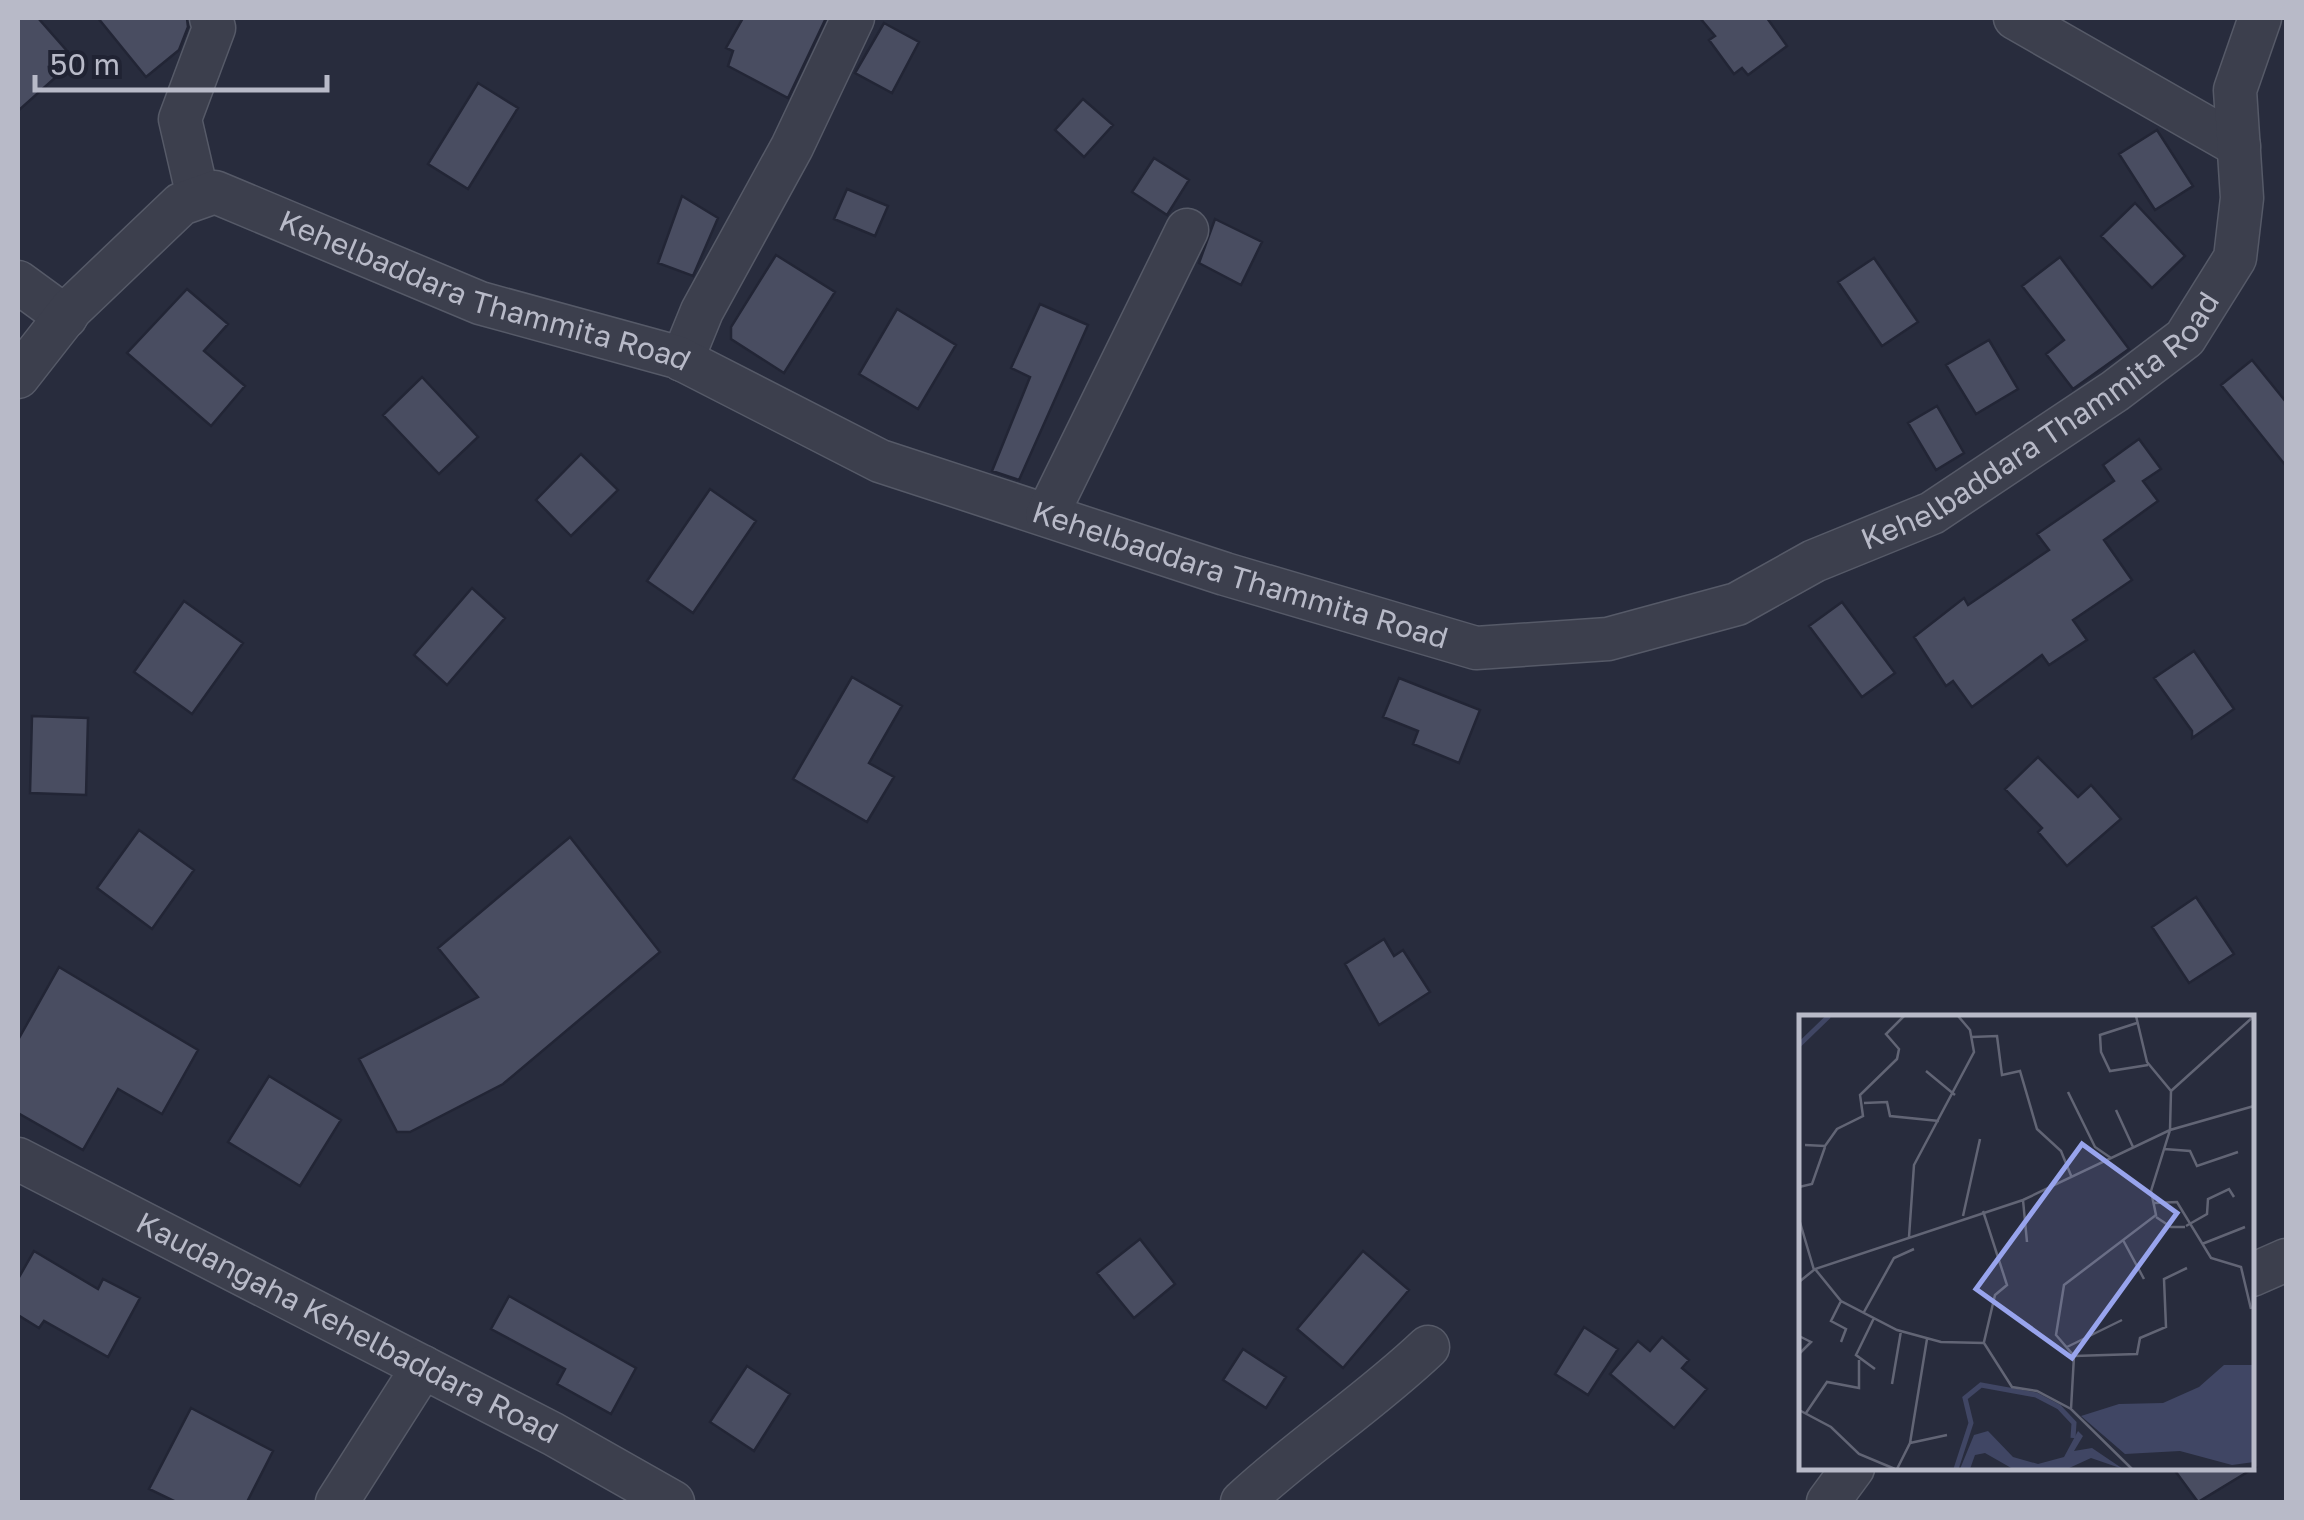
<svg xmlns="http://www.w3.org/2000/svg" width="2304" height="1520" font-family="'Golos Text',sans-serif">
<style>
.building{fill:#494d61;stroke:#222535;stroke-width:2.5}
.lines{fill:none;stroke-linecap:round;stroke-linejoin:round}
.street-casing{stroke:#565a68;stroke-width:45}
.street{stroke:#3c3f4d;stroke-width:42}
.labels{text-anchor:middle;stroke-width:8;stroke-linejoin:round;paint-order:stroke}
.street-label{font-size:30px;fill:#b8bac8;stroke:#202333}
.inset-river{fill:none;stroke:#404664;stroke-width:5}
.inset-road{fill:none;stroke:#626575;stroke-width:2.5}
.view{fill:#98a4ed;fill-opacity:0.15;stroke:#98a4ed;stroke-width:5}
.inset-edge{fill:none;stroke:#b8bac8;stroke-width:5}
</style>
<rect width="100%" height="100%" fill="#282c3d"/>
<path class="building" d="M 18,18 L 38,18 L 75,60 L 18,111 Z
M 98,18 L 187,18 L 188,27 L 179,50 L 146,77 Z
M 743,18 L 826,18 L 788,98 L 728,66 L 733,51 L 726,48 Z
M 1700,18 L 1767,18 L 1787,46 L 1748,75 L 1742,68 L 1734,74 L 1709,40 L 1715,36 Z
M 884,23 L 919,42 L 892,93 L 855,73 Z
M 478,83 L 518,108 L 468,189 L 428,164 Z
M 1083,99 L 1113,125 L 1084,157 L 1055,130 Z
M 2157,130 L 2193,186 L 2155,210 L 2119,154 Z
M 1154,158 L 1189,180 L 1167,215 L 1132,192 Z
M 847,189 L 888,206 L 875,236 L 834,219 Z
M 682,196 L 718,218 L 693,276 L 658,263 Z
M 2135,203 L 2185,256 L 2152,288 L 2101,236 Z
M 1215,219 L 1262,242 L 1241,285 L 1199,263 Z
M 776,255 L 835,292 L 784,373 L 731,339 L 731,327 Z
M 2060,257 L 2129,349 L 2073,389 L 2046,354 L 2064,340 L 2022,286 Z
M 1874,258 L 1918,322 L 1882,346 L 1838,282 Z
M 187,289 L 228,324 L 204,351 L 245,386 L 211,426 L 127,353 Z
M 1040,304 L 1088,325 L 1019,480 L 992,471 L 1030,377 L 1011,368 Z
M 897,309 L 956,345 L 918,409 L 859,374 Z
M 1989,340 L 2018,389 L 1976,414 L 1946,365 Z
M 2252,360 L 2286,402 L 2286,466 L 2221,385 Z
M 422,377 L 478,437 L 439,474 L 383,415 Z
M 1937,406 L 1964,453 L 1936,470 L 1908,423 Z
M 2139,439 L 2161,469 L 2143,481 L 2158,501 L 2104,540 L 2132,580 L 2073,620 L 2087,640 L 2049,665 L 2042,655 L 1972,707 L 1953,681 L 1946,686 L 1914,637 L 1964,598 L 1968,605 L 2049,550 L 2037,534 L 2114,481 L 2103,465 Z
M 581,454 L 618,490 L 571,536 L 536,500 Z
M 710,489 L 756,521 L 693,613 L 647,581 Z
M 472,588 L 505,618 L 447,685 L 414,655 Z
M 184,601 L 243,643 L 192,714 L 134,672 Z
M 1842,602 L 1895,673 L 1862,697 L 1809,626 Z
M 2194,651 L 2234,709 L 2192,738 L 2192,731 L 2154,678 Z
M 852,677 L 902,706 L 869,763 L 894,777 L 867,822 L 793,779 Z
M 1399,678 L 1480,710 L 1459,763 L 1413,744 L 1418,731 L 1383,717 Z
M 32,716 L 88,718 L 86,795 L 30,793 Z
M 2038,757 L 2078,797 L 2091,785 L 2121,819 L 2067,866 L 2038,832 L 2042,828 L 2005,789 Z
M 139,830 L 194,870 L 152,929 L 97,888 Z
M 570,837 L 660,952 L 503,1084 L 410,1132 L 397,1132 L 359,1059 L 478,997 L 438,948 Z
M 2196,897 L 2234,954 L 2189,983 L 2152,927 Z
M 1384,939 L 1394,956 L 1403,950 L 1430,992 L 1379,1025 L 1345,964 Z
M 59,967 L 198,1050 L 162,1114 L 118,1089 L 83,1150 L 18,1113 L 18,1040 Z
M 269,1076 L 341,1120 L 300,1186 L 228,1142 Z
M 1140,1239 L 1175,1284 L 1134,1318 L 1097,1273 Z
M 34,1251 L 98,1289 L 103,1279 L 140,1298 L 108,1357 L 44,1321 L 39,1328 L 18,1315 L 18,1279 Z
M 1363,1251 L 1409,1290 L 1343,1368 L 1297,1329 Z
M 509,1296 L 636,1368 L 611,1414 L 557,1384 L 565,1369 L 491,1329 Z
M 1584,1327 L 1618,1349 L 1588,1395 L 1555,1374 Z
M 1662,1337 L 1689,1360 L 1682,1368 L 1707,1389 L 1674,1428 L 1610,1374 L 1638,1341 L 1650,1351 Z
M 1243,1349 L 1286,1377 L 1266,1408 L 1223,1380 Z
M 747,1366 L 790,1394 L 754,1451 L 710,1422 Z
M 191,1408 L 273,1451 L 247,1502 L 176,1502 L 149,1489 Z
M 2173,1468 L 2254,1468 L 2198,1502 Z"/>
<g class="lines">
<defs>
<g id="street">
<path d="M 2015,18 L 2239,146"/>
<path d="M 198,197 L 180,119 L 214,28 L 211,18"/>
<path d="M 18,282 L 66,317"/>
<path d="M 682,360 L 702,311 L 792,147 L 853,18"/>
<path id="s1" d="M 18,377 L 72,308 L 181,204 L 215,192 L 480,303 L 677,357 L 880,461 L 1225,574 L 1476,648 L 1608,639 L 1737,604 L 1814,561 L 1932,513 L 2115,391 L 2185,338 L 2235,258 L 2242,198 L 2235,90 L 2260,18"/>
<path d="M 1047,515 L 1187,230"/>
<path id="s2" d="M 18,1159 L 553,1434 L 673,1502"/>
<path d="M 2252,1275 L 2286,1260"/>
<path d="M 337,1502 L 423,1367"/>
<path d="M 1242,1502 C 1301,1447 1369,1403 1428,1347"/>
<path d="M 1828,1502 L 1853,1468"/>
</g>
</defs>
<use href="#street" class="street-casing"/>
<use href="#street" class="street"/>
</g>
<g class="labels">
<g class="street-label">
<text dy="10" stroke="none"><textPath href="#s1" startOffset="562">Kehelbaddara Thammita Road</textPath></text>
<text dy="10" stroke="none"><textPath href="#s1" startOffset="2242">Kehelbaddara Thammita Road</textPath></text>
<text dy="10" stroke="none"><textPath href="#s1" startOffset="1372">Kehelbaddara Thammita Road</textPath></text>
<text dy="10" stroke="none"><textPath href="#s2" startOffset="370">Kaudangaha Kehelbaddara Road</textPath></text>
</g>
</g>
<g transform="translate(1799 1015)">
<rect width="455" height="455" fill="#282c3d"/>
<path d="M 425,350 L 455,350 L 455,447 L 433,450 L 381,436 L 326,439 L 282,401 L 320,389 L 364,388 L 400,372 ZM 189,416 L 214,442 L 239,449 L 265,442 L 279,416 L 284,421 L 275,436 L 293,433 L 324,454 L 292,443 L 268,454 L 214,454 L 186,438 L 176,440 L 171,454 L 161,454 L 175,420 Z" fill="#404664"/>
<path class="inset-river" d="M 0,30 L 30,1M 157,454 L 172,408 L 166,383 L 182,370 L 237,380 L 260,392 L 275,408 L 274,423"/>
<path class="inset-road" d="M 338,8 L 301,20 L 302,37 L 311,56 L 349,50M 173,22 L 198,21 L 203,60 L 221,56 L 238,114 L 262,136 L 273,163M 127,56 L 156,80M 372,76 L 455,1M 269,77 L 296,132 L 312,143M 65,88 L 88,87 L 91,101 L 140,106M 317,95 L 334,132M 6,130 L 26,131 L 38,114 L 64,101 L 61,80 L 98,44 L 100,34 L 87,19 L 105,1M 365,134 L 391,136 L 398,151 L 439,137M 0,172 L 13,169 L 26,132M 224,185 L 228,227M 355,188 L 378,187 L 412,243 L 442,252 L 452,294M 184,196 L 208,270 L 196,280 L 185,327M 164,201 L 181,124M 357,202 L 372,212 L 386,212M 0,204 L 15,255M 387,211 L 408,199 L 409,184 L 430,174 L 435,182M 110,222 L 115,150 L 175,37 L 171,15 L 159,1M 324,225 L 345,264M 403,229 L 446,212M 16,254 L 42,286 L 98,315 L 142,327 L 185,328 L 213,372 L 238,376 L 272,394 L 333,454M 0,267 L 16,254 L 224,185 L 371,115 L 455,91M 65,297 L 95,243 L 115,234M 75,303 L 57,340 L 76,354M 42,327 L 47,314 L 32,306 L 42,286M 268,332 L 323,305M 0,339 L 12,327 L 0,321M 275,341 L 338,339 L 341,323 L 367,312 L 365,264 L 388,253M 93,369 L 102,316M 272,394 L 275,341 L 257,320 L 265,270 L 357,200 L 352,176 L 371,115 L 372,76 L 348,47 L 337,1M 0,395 L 32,412 L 60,439 L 96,454M 7,398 L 28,367 L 60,373 L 60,345M 111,428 L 148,420M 98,454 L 111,428 L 128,324"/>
<path class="view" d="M 283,129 L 378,198 L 273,343 L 177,274 Z"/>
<rect width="455" height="455" class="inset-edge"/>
</g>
<rect width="2304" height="1520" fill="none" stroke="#b8bac8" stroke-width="40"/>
<path d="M35 75v15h292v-15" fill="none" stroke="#b8bac8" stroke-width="5"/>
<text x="50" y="75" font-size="30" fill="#b8bac8" stroke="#202333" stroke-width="8" paint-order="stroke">50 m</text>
</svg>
